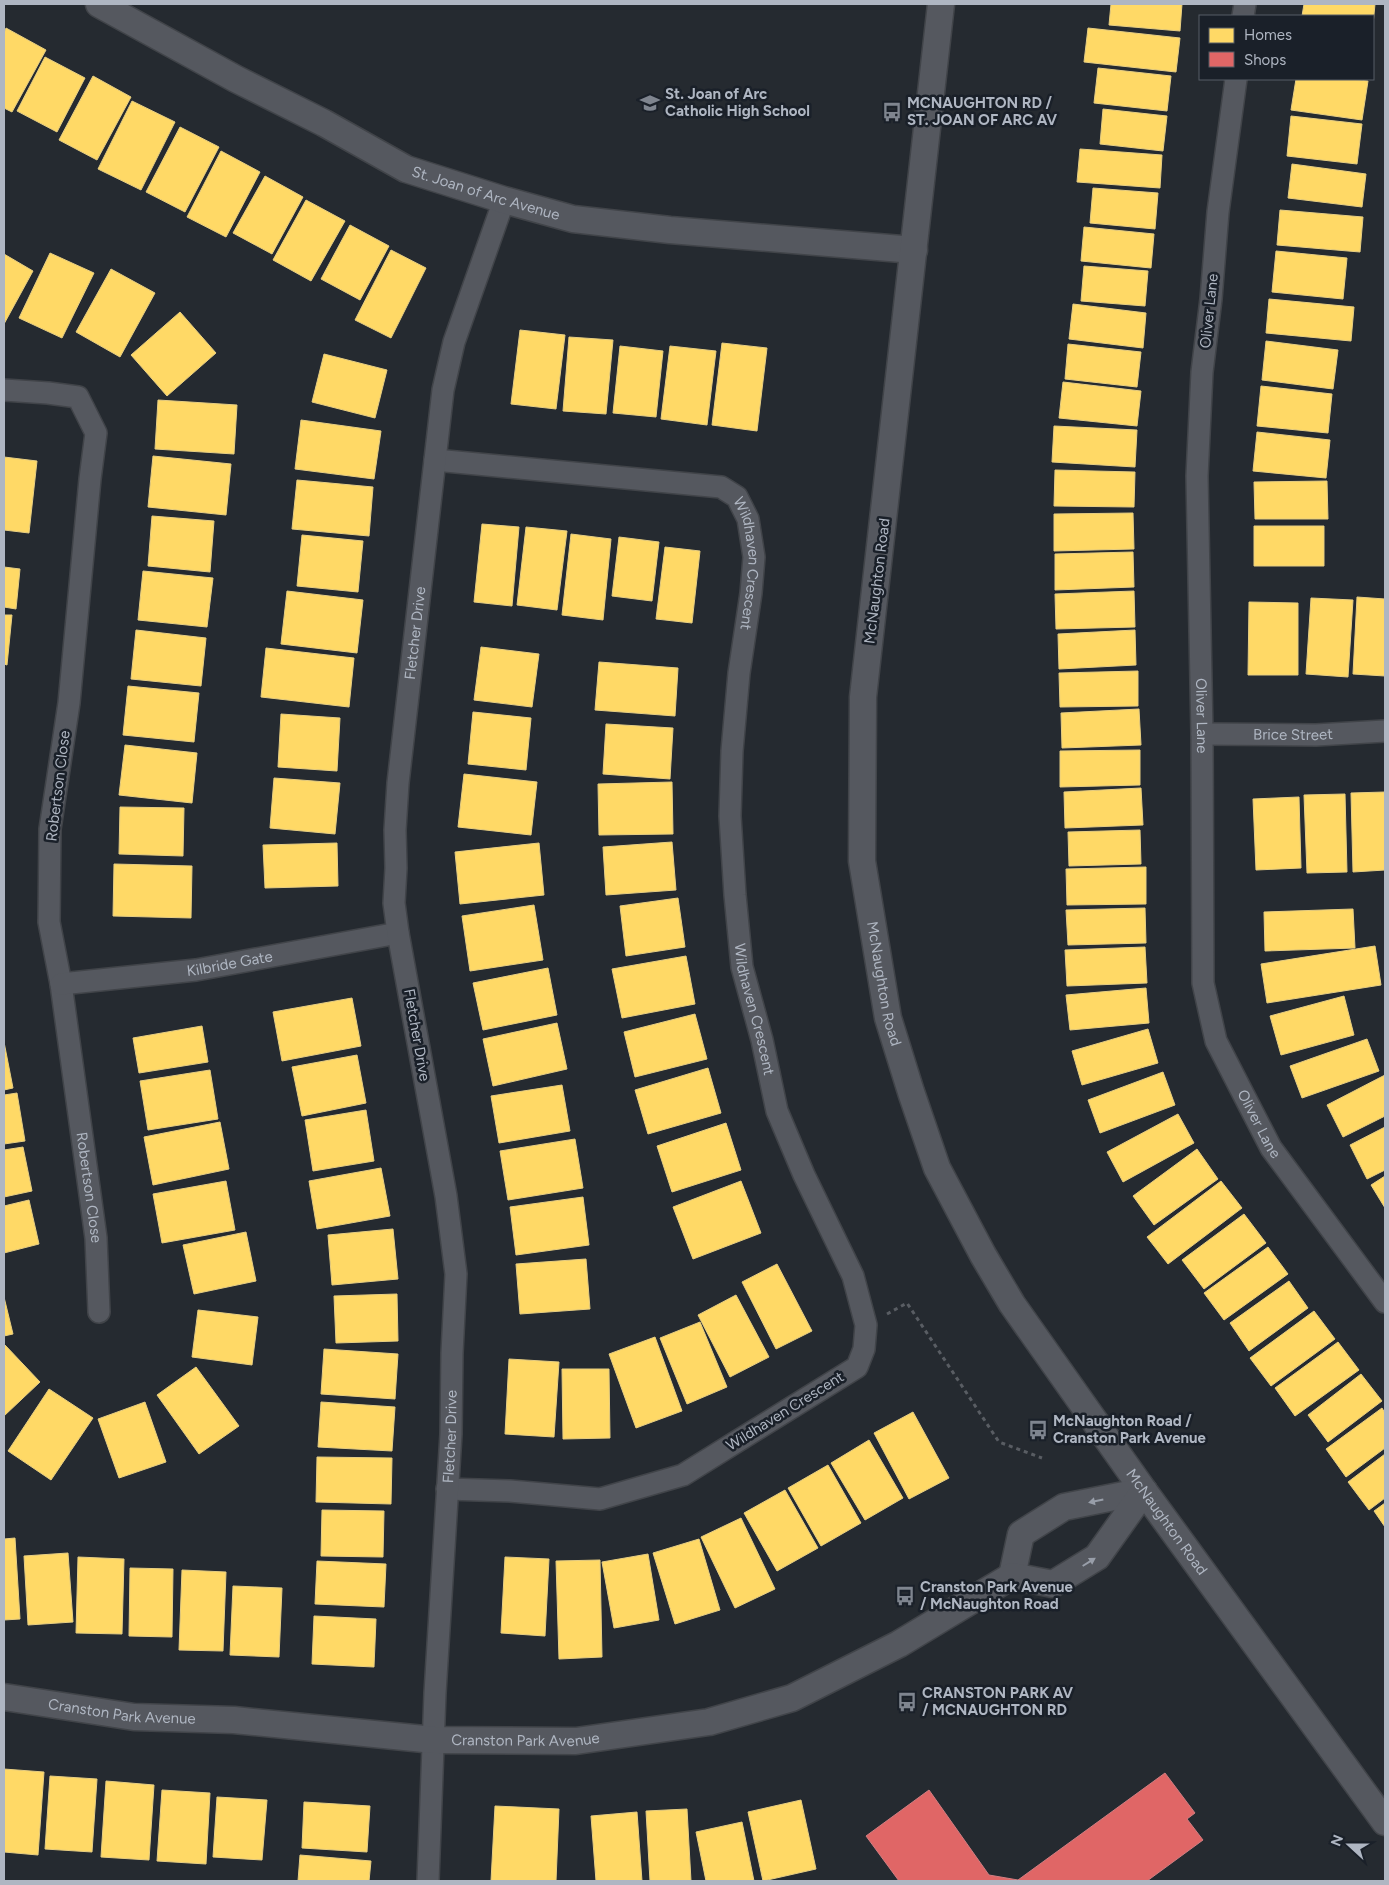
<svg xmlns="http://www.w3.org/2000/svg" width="1389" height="1885" font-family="Figtree,sans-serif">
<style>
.homes{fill:#ffd966;stroke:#e7ce82}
.shops{fill:#e06666;stroke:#d17e82}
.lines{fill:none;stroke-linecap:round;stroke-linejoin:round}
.minor-casing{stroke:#414449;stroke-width:24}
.tertiary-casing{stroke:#414449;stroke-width:29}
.path{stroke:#595d63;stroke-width:3;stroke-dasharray:4 4;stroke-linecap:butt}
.minor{stroke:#55585f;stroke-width:21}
.tertiary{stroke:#55585f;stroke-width:26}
.oneway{fill:#989ea9}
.labels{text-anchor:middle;stroke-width:5;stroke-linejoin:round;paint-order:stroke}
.poi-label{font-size:15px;font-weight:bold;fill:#afb6c2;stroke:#1a2029;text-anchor:start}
.street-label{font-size:15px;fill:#afb6c2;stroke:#1a2029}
</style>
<rect width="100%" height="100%" fill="#252a30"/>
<path class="homes" d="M 1111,4 L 1182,4 L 1180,31 L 1109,25 Z
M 1304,4 L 1375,4 L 1373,25 L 1373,16 L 1302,16 Z
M 6,28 L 46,50 L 12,112 L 4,108 L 4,33 Z
M 1088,28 L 1180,38 L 1176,72 L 1084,62 Z
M 45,57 L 85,78 L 57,132 L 17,111 Z
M 1098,68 L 1171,76 L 1167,111 L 1094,103 Z
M 93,76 L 131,97 L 97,160 L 59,140 Z
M 1296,79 L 1351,79 L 1368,81 L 1362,120 L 1291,110 Z
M 132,101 L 175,122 L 141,190 L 98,169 Z
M 1103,109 L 1167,116 L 1163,151 L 1100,144 Z
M 1291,116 L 1362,124 L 1357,164 L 1287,156 Z
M 180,127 L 219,147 L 185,212 L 146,192 Z
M 1080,149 L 1162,155 L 1160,188 L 1077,182 Z
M 221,151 L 260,172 L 226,237 L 187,217 Z
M 1292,164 L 1366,174 L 1362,207 L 1288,198 Z
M 265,176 L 303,197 L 272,254 L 233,233 Z
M 1093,188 L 1158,193 L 1155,229 L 1090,223 Z
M 306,200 L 345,221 L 311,281 L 273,260 Z
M 1280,210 L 1363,217 L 1360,252 L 1277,245 Z
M 350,225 L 389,246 L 360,300 L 321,279 Z
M 1084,227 L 1154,234 L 1151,268 L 1081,261 Z
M 391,250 L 426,268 L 391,338 L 355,320 Z
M 1276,251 L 1347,258 L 1343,299 L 1272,292 Z
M 50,253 L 94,273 L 62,338 L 19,318 Z
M 4,254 L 33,271 L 4,324 Z
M 1084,266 L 1148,271 L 1145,306 L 1081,301 Z
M 111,269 L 155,293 L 120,357 L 76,332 Z
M 1269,299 L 1354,307 L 1351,341 L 1266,333 Z
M 1073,304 L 1146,313 L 1143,348 L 1069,339 Z
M 180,312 L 216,353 L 167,396 L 131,355 Z
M 520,330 L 565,335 L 556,409 L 511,404 Z
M 569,337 L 613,340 L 606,414 L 563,411 Z
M 1266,341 L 1338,350 L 1333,389 L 1262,380 Z
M 722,343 L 767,348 L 757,431 L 712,425 Z
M 1068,344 L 1141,352 L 1137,387 L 1065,379 Z
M 620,346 L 663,351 L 656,417 L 613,413 Z
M 670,346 L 716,351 L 707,425 L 661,419 Z
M 324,354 L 387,370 L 375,418 L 312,402 Z
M 1063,382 L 1141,391 L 1137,426 L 1059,418 Z
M 1261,386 L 1332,394 L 1328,433 L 1257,426 Z
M 158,400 L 237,405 L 234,454 L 155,449 Z
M 301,420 L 381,431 L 374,479 L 295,469 Z
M 1054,426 L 1137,430 L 1135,467 L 1052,462 Z
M 1257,432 L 1330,440 L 1326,478 L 1253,471 Z
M 153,456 L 231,464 L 226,515 L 148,507 Z
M 4,457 L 37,461 L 29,533 L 4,530 Z
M 1055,470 L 1135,472 L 1134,507 L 1054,506 Z
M 297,480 L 373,487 L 369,536 L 292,529 Z
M 1327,481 L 1328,519 L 1255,519 L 1254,482 Z
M 1133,513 L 1134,549 L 1054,551 L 1054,514 Z
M 152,516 L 214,521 L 210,572 L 148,566 Z
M 482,524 L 519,527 L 512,606 L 474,602 Z
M 1254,526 L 1324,526 L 1324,566 L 1254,566 Z
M 526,527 L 567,531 L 557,610 L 517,605 Z
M 571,534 L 611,539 L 603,620 L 562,615 Z
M 302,535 L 363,541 L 358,592 L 297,586 Z
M 619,537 L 659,542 L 652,601 L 612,596 Z
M 665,547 L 700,551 L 692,623 L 656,619 Z
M 1133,552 L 1134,587 L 1055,590 L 1055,554 Z
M 4,567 L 20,569 L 16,609 L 4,607 Z
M 143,571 L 213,578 L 207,627 L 138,620 Z
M 287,591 L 363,600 L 357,653 L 281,644 Z
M 1134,591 L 1135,627 L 1056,629 L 1055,594 Z
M 1357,597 L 1385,599 L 1385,676 L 1353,674 Z
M 1311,598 L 1353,600 L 1348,677 L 1306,674 Z
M 1249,602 L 1298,603 L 1298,675 L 1248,675 Z
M 4,615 L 12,615 L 7,665 L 4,664 Z
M 136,630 L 206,638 L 201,686 L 131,679 Z
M 1135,630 L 1136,665 L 1059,669 L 1058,634 Z
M 481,647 L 539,654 L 532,707 L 474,700 Z
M 266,648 L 354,658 L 349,707 L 261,697 Z
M 599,662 L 678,668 L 675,716 L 595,710 Z
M 1138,671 L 1138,706 L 1060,707 L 1059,673 Z
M 128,686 L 199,693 L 194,742 L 123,735 Z
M 1139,709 L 1141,745 L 1062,748 L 1061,713 Z
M 473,712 L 531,718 L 526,770 L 468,764 Z
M 281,714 L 340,718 L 337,771 L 278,767 Z
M 606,724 L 673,728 L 670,779 L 603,774 Z
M 125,745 L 197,753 L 192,803 L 119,795 Z
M 1140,750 L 1140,785 L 1060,787 L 1060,751 Z
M 464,774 L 537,782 L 531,835 L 458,827 Z
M 274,778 L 340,783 L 335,834 L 270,828 Z
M 672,782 L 673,834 L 599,835 L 598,784 Z
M 1141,788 L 1143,825 L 1065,828 L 1064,792 Z
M 1385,792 L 1385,870 L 1353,872 L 1351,793 Z
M 1345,794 L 1347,872 L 1307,873 L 1304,795 Z
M 1299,797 L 1301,868 L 1256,870 L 1253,799 Z
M 120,807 L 184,808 L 183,856 L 119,854 Z
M 1140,830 L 1141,864 L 1069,866 L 1068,832 Z
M 672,842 L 676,890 L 606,895 L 603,847 Z
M 337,843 L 338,886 L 265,888 L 263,845 Z
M 539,843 L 544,895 L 460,904 L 455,852 Z
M 114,864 L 192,866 L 191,918 L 113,916 Z
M 1146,867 L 1146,904 L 1067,905 L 1066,869 Z
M 678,898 L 685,947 L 626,956 L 620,906 Z
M 534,905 L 543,960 L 470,971 L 462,916 Z
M 1145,908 L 1146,943 L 1068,945 L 1066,910 Z
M 1353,909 L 1355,948 L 1265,951 L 1264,912 Z
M 1375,946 L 1381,985 L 1267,1003 L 1261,964 Z
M 1145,947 L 1147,983 L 1067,986 L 1065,950 Z
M 686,956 L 695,1004 L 622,1018 L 612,969 Z
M 548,968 L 557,1015 L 483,1030 L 473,983 Z
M 1146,988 L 1149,1023 L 1070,1030 L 1066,995 Z
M 1344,996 L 1354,1035 L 1281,1055 L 1270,1016 Z
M 352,998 L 361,1046 L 282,1061 L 273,1012 Z
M 695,1014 L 707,1059 L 635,1077 L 624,1032 Z
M 557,1023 L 567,1069 L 493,1086 L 483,1039 Z
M 202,1026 L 208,1062 L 139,1073 L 133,1038 Z
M 1148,1029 L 1158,1063 L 1082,1085 L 1072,1051 Z
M 1367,1039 L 1379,1071 L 1302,1098 L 1290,1066 Z
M 4,1042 L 13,1088 L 4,1090 Z
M 357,1055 L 366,1103 L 302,1116 L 292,1067 Z
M 708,1068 L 721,1113 L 648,1134 L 635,1090 Z
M 210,1070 L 218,1119 L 148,1130 L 140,1081 Z
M 1163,1072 L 1175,1105 L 1100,1133 L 1088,1100 Z
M 1385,1075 L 1385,1116 L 1343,1137 L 1327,1105 Z
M 562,1085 L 570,1131 L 499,1143 L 491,1096 Z
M 17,1093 L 25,1141 L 4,1144 L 4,1095 Z
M 366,1110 L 374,1161 L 313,1171 L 305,1120 Z
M 1178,1114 L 1194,1143 L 1123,1182 L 1107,1152 Z
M 220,1122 L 229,1169 L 153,1185 L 144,1137 Z
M 726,1123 L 741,1170 L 672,1192 L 657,1146 Z
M 1385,1127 L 1385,1170 L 1367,1179 L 1350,1145 Z
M 575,1139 L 583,1188 L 508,1200 L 500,1151 Z
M 23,1147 L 32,1191 L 4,1197 L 4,1150 Z
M 1197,1149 L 1218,1179 L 1154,1225 L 1133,1196 Z
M 381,1168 L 390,1216 L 317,1229 L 309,1181 Z
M 1385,1176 L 1385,1208 L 1371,1185 Z
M 226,1181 L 235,1230 L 162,1243 L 153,1194 Z
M 741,1181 L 761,1233 L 693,1259 L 673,1207 Z
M 1221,1181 L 1242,1208 L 1168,1264 L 1147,1237 Z
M 583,1197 L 589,1245 L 516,1255 L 510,1207 Z
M 29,1200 L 39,1244 L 4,1253 L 4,1206 Z
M 1244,1214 L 1266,1243 L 1204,1289 L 1182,1260 Z
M 393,1229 L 398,1279 L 332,1285 L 328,1235 Z
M 246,1232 L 256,1281 L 194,1294 L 183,1245 Z
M 1268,1247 L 1288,1274 L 1224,1320 L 1204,1293 Z
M 586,1259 L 590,1309 L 520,1314 L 516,1264 Z
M 777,1264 L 812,1331 L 776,1349 L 742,1282 Z
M 1289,1281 L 1308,1308 L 1249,1351 L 1230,1323 Z
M 397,1294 L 398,1341 L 336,1343 L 334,1296 Z
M 736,1295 L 769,1357 L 730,1377 L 698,1315 Z
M 4,1297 L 13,1334 L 4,1336 Z
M 198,1310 L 258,1317 L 252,1365 L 192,1357 Z
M 1314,1311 L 1335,1339 L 1271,1386 L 1250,1358 Z
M 700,1322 L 727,1387 L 687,1404 L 660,1338 Z
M 655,1337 L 682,1411 L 636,1428 L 609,1354 Z
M 1338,1342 L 1359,1370 L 1295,1416 L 1275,1388 Z
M 5,1345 L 40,1382 L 4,1416 L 4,1346 Z
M 324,1349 L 398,1354 L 395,1399 L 321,1394 Z
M 509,1359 L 559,1362 L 554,1437 L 505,1434 Z
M 196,1367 L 239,1426 L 199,1454 L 157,1395 Z
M 562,1369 L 609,1369 L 610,1438 L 563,1439 Z
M 1361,1374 L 1382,1401 L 1328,1442 L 1308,1415 Z
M 49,1389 L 93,1418 L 51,1480 L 8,1451 Z
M 145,1402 L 166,1462 L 119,1478 L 98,1419 Z
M 321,1402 L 395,1407 L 392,1451 L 318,1447 Z
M 1382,1408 L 1385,1413 L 1385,1448 L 1346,1477 L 1326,1449 Z
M 913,1412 L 949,1478 L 909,1499 L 874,1433 Z
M 869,1440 L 903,1498 L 865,1520 L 831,1463 Z
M 1385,1454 L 1385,1498 L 1369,1510 L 1348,1482 Z
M 317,1457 L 392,1458 L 391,1504 L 316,1502 Z
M 828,1465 L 861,1523 L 821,1546 L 788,1488 Z
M 785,1490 L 818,1548 L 777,1571 L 744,1513 Z
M 1385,1503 L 1385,1527 L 1374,1511 Z
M 322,1510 L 384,1511 L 383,1557 L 321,1556 Z
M 741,1518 L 775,1589 L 735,1608 L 701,1537 Z
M 15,1538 L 20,1619 L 4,1620 L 4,1539 Z
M 699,1539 L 720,1610 L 675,1624 L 653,1553 Z
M 68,1553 L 73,1622 L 28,1625 L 24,1556 Z
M 648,1554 L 659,1620 L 614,1628 L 602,1562 Z
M 78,1557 L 124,1559 L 122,1634 L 76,1633 Z
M 505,1557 L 549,1559 L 545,1636 L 501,1633 Z
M 600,1560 L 602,1657 L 559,1659 L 556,1561 Z
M 317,1561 L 386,1564 L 384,1607 L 315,1604 Z
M 130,1568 L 173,1569 L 172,1637 L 129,1636 Z
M 182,1570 L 226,1572 L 223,1651 L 179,1650 Z
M 233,1586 L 282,1588 L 279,1657 L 230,1655 Z
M 314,1616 L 376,1619 L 374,1667 L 312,1664 Z
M 4,1769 L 44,1772 L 38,1855 L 4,1852 Z
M 50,1776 L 97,1779 L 92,1852 L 45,1849 Z
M 106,1781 L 154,1785 L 149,1860 L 101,1857 Z
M 162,1790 L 210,1793 L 206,1864 L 157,1861 Z
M 217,1797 L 267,1800 L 262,1860 L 213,1857 Z
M 801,1800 L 816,1869 L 763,1881 L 748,1812 Z
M 304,1802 L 370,1806 L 367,1852 L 302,1848 Z
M 495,1806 L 559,1809 L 556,1881 L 491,1881 Z
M 687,1809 L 691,1881 L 650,1881 L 646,1811 Z
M 637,1812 L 642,1881 L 596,1881 L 591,1816 Z
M 742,1822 L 754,1881 L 706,1881 L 696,1832 Z
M 300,1855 L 371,1861 L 369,1881 L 298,1881 Z"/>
<path class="shops" d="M 1165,1773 L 1195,1813 L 1187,1819 L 1203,1840 L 1147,1881 L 899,1881 L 866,1836 L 929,1790 L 989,1875 L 1018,1880 Z"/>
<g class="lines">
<defs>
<g id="minor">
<path d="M 1243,16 L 1245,4"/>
<path id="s1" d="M 1236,79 L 1218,212 L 1211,299 L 1202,372 L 1197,476 L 1202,734 L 1203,983 L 1216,1041 L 1271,1148 L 1385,1302"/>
<path id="s2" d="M 4,390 L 48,393 L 78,397 L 96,433 L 90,479 L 69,703 L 50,829 L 49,922 L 61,984 L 96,1238 L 99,1312"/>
<path id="s3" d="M 435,460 L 721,487 L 737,497 L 748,519 L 754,557 L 751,593 L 739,673 L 732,751 L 730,816 L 735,895 L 742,967 L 762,1040 L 777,1111 L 804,1175 L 853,1276 L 866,1325 L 864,1349 L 857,1367 L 683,1475 L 600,1499 L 510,1491 L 447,1489"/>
<path id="s4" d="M 1202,734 L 1316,735 L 1385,731"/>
<path id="s5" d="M 61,984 L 196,970 L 398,933"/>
<path id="s6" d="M 428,1881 L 435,1693 L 451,1434 L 452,1353 L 456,1274 L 446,1196 L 398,933 L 394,903 L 396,868 L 395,830 L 398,783 L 443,390 L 454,342 L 504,200"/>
</g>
<g id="tertiary">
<path id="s7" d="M 99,4 L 236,79 L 324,123 L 406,169 L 504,200 L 573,219 L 670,230 L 914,250"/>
<path id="s8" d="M 941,4 L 863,697 L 862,861 L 888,1018 L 911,1092 L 937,1168 L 983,1255 L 1012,1304 L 1144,1491 L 1385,1822"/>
<path d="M 1012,1576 L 1021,1534 L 1064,1507 L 1144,1491"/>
<path id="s9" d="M 4,1697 L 134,1717 L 234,1720 L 434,1740 L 576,1741 L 709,1722 L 792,1698 L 899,1644 L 1012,1576 L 1053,1584 L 1097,1557 L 1144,1491"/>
</g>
</defs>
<use href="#minor" class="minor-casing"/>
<use href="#tertiary" class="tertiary-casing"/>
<path class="path" d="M 887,1314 L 907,1303 L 999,1442 L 1042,1458"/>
<use href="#minor" class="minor"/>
<use href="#tertiary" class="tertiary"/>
</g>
<defs><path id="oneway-solid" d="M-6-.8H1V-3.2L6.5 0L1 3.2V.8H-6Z" transform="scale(1.25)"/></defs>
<g class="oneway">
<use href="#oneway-solid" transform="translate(1096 1501) rotate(168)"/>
<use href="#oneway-solid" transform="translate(1089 1562) rotate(-32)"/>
</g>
<defs>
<symbol id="school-bare" viewBox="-9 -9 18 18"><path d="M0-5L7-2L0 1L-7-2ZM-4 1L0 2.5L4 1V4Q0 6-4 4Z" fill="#7f858f" stroke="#1a2029" stroke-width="2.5" paint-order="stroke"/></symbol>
<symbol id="bus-bare" viewBox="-9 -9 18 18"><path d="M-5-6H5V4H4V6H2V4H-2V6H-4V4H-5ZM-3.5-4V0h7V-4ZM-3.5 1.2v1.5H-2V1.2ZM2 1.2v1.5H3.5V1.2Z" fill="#7f858f" stroke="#1a2029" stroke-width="2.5" paint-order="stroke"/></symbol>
</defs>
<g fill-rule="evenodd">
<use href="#school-bare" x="636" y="89" width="28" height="28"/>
<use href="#bus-bare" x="878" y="98" width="28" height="28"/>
<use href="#bus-bare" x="1024" y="1416" width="28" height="28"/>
<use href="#bus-bare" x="891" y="1582" width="28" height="28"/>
<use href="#bus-bare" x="893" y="1688" width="28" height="28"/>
</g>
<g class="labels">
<g class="poi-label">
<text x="665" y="99">St. Joan of Arc<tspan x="665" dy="17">Catholic High School</tspan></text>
<text x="907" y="108">MCNAUGHTON RD /<tspan x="907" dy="17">ST. JOAN OF ARC AV</tspan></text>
<text x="1053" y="1426">McNaughton Road /<tspan x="1053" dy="17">Cranston Park Avenue</tspan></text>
<text x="920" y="1592">Cranston Park Avenue<tspan x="920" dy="17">/ McNaughton Road</tspan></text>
<text x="922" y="1698">CRANSTON PARK AV<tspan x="922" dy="17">/ MCNAUGHTON RD</tspan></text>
</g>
<g class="street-label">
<text dy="5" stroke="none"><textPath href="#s7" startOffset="432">St. Joan of Arc Avenue</textPath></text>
<text transform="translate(1209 311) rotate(-84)" y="5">Oliver Lane</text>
<text dy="5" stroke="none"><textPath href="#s3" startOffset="375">Wildhaven Crescent</textPath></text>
<text transform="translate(877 581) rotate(-83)" y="5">McNaughton Road</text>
<text dy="5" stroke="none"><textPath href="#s6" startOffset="1255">Fletcher Drive</textPath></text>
<text dy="5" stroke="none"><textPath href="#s1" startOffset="639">Oliver Lane</textPath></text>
<text dy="5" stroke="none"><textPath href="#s4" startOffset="91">Brice Street</textPath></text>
<text transform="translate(58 786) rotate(-83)" y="5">Robertson Close</text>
<text dy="5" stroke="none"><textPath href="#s5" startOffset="170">Kilbride Gate</textPath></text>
<text dy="5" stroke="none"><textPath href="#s8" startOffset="986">McNaughton Road</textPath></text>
<text dy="5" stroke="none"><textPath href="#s3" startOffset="825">Wildhaven Crescent</textPath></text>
<text transform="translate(417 1035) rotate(80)" y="5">Fletcher Drive</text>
<text dy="5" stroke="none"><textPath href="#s1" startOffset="1059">Oliver Lane</textPath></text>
<text dy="5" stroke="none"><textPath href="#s2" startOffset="875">Robertson Close</textPath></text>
<text transform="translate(785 1411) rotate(-32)" y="5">Wildhaven Crescent</text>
<text dy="5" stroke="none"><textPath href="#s6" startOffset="445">Fletcher Drive</textPath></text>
<text dy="5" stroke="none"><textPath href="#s8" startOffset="1601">McNaughton Road</textPath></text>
<text dy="5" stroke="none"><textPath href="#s9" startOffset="119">Cranston Park Avenue</textPath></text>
<text dy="5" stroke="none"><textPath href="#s9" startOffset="524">Cranston Park Avenue</textPath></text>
</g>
</g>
<rect width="1389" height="1885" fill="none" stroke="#afb6c2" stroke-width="10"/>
<rect x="1199" y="15" width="175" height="65" fill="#1a2029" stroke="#565c66"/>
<rect x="1209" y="28" width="25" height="15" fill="#ffd966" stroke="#565c66"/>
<text x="1244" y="40" font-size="15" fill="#afb6c2">Homes</text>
<rect x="1209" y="52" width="25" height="15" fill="#e06666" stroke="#565c66"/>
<text x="1244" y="65" font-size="15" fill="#afb6c2">Shops</text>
<g transform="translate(1349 1845) rotate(291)" stroke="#1a2029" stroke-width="4" paint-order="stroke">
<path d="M0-4L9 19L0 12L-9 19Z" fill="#afb6c2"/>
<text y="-8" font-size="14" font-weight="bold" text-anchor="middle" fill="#afb6c2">N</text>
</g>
</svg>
